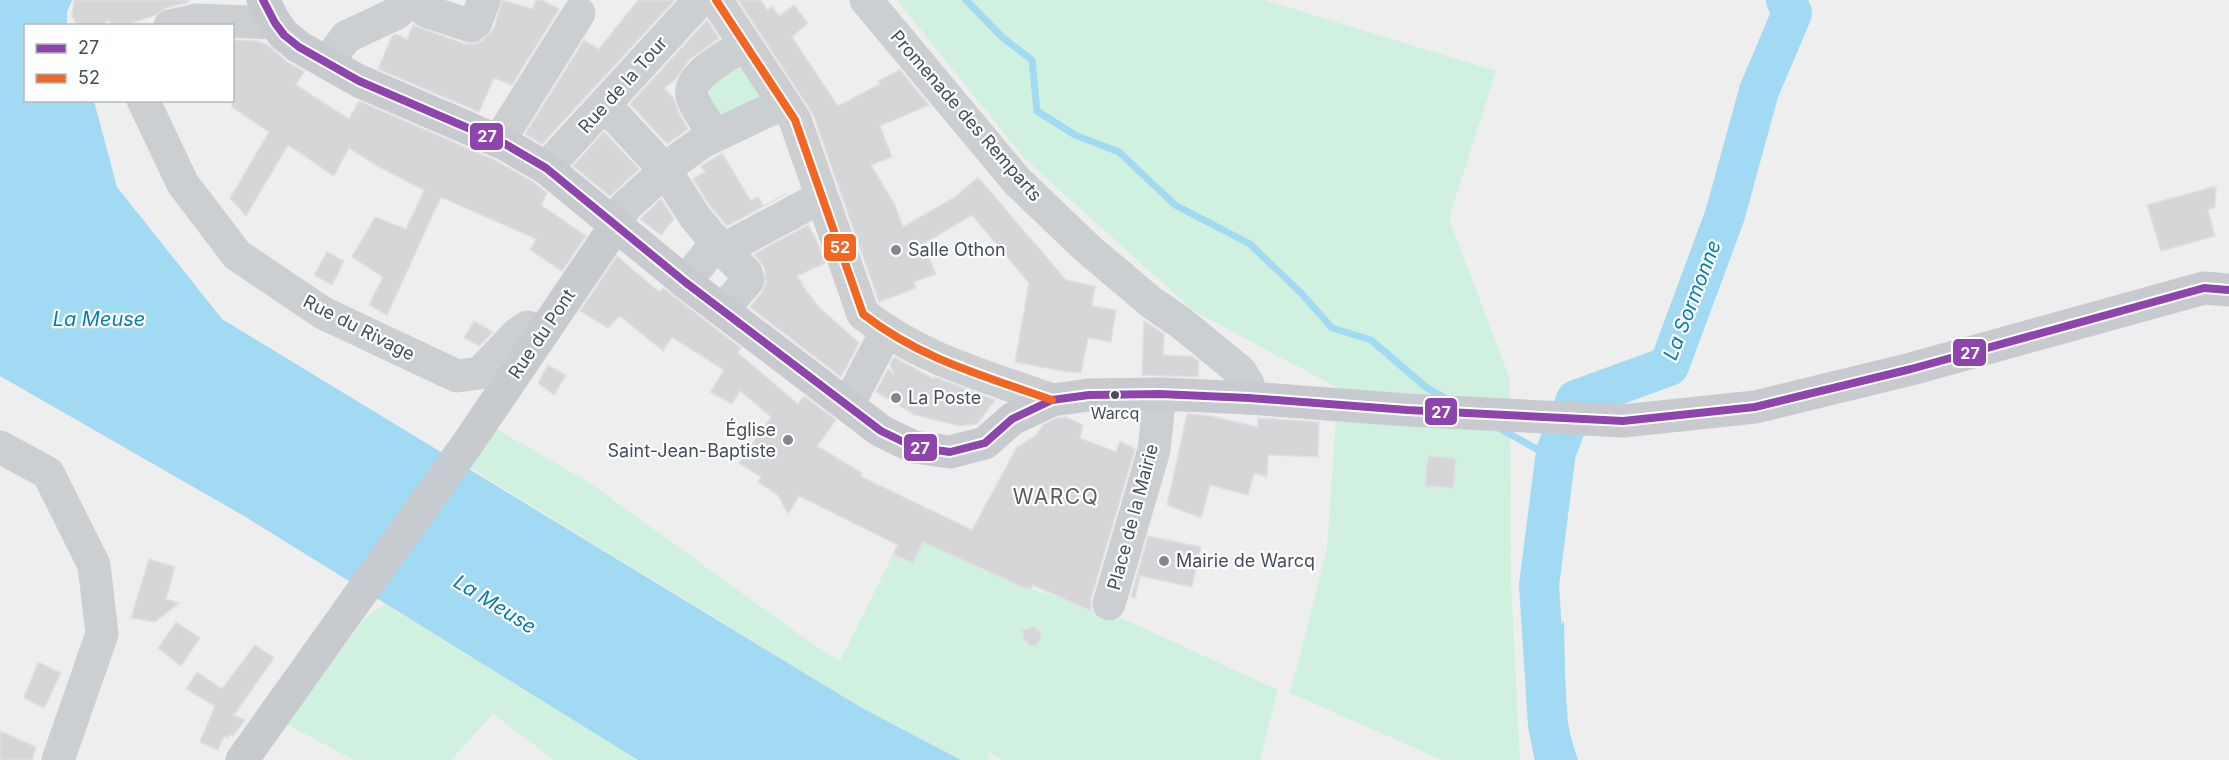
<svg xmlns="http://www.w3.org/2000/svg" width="2229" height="760" font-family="Inter,sans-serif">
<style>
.green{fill:#d0f1df}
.water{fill:#a1daf2}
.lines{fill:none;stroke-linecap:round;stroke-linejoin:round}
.stream{stroke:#a1daf2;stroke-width:7}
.river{stroke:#a1daf2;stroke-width:40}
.building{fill:#d6d6d9;stroke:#e0e0e1;stroke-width:1.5}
.minor{stroke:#cccfd2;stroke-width:33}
.major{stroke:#c7cacf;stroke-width:33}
.bus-1-casing{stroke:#fff;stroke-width:12}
.bus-2-casing{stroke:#fff;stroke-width:12}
.bus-1{stroke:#8e44ad;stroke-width:8}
.bus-2{stroke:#f26522;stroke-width:8}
.poi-dot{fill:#808790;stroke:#fff;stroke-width:2}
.bus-dot{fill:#444f5d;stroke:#fff;stroke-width:2}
.labels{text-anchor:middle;stroke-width:4.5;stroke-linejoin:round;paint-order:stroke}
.bus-label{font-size:16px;fill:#444f5d;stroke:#fff}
.street-label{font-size:18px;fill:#444f5d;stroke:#fff}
.poi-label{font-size:18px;fill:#444f5d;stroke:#fff;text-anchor:start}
.water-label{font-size:20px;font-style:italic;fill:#007eb3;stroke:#fff}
.quarter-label{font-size:21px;letter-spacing:1.5px;fill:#595d63;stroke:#fff}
.line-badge{stroke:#fff;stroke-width:2}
.badge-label{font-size:16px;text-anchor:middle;font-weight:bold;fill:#fff}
</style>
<rect width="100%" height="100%" fill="#efeeee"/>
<path class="green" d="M 897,0 L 1264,0 L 1496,71 L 1449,219 L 1510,379 L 1511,583 L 1520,760 L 1442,760 L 1290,693 L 1327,549 L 1338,388 L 1194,311 L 1024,158 Z
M 739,62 L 764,92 L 761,103 L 730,121 L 711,110 L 709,81 Z
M 495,428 L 590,483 L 818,648 L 840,661 L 893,554 L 913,563 L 923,542 L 1031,589 L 1056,596 L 1091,611 L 1102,609 L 1278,690 L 1260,760 L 1002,760 L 988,752 L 989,760 L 961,760 L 862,708 L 470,468 Z
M 385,604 L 639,760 L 554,760 L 493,714 L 451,760 L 354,760 L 286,724 L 366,617 Z"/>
<path class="water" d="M 0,0 L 72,0 L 67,12 L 67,25 L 26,26 L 26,100 L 94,101 L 117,187 L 222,319 L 862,708 L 961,760 L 638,760 L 244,516 L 0,376 Z
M 1564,621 L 1566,722 L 1578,760 L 1541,760 L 1526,681 Z"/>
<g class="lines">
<path class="stream" d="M 966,0 L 1003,38 L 1032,60 L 1037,111 L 1075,135 L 1119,152 L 1175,205 L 1250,244 L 1302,294 L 1332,328 L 1371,340 L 1427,388 L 1445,398
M 1497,427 L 1555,459"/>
<path class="river" d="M 1555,760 L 1548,725 L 1539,585 L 1556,452 L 1576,400 L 1669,366 L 1725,215 L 1759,91 L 1792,13 L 1786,0"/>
</g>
<path class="building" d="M 74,0 L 189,0 L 189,2 L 166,8 L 156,15 L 122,26 L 113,26 L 109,20 L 99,26 L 78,26 L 72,16 Z
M 502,0 L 532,9 L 536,0 L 541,0 L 559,9 L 512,85 L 494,78 L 479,112 L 378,69 L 392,36 L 396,34 L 407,39 L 413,25 L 465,44 L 474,44 L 482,41 L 494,28 Z
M 638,0 L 675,0 L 542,144 L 525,134 L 584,40 L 599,49 Z
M 738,0 L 761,0 L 767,10 L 772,6 L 779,16 L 794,5 L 808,23 L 792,37 L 838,106 L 880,84 L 878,81 L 900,70 L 929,105 L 880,126 L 892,157 L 871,165 L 895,205 L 903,227 L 955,197 L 978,177 L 1066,280 L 1095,286 L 1092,306 L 1116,310 L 1111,342 L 1088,338 L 1081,373 L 1067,372 L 1015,362 L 1029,283 L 972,215 L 923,244 L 936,274 L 914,282 L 916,288 L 879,302 L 813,114 Z
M 707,20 L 719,38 L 689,60 L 676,79 L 664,88 L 674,99 L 678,111 L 688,129 L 667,144 L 630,104 Z
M 232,40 L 257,41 L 268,45 L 287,62 L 304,71 L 296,85 L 349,119 L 359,101 L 497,161 L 535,183 L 547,193 L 541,205 L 586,236 L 562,271 L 530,250 L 536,239 L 441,197 L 387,315 L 369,305 L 383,277 L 352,257 L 375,217 L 406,229 L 424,190 L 377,166 L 349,148 L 334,176 L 288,145 L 246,216 L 230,198 L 269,132 L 232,107 Z
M 604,132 L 639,169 L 610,196 L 573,166 Z
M 722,153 L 751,201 L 758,197 L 763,206 L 786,194 L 727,226 L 710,206 L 693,179 L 705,172 L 701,166 Z
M 2216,186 L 2215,207 L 2208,210 L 2215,236 L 2161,251 L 2147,205 Z
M 661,199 L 674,219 L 661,235 L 640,219 Z
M 808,225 L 817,241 L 825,263 L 797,276 L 803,284 L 802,285 L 819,307 L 859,343 L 841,377 L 750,307 L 762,292 L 766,283 L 764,267 L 754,254 Z
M 327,252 L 344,261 L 332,285 L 314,275 Z
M 617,256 L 659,292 L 663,288 L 741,348 L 738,353 L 798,404 L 804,396 L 836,420 L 817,446 L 862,473 L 860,476 L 972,530 L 1017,447 L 1035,436 L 1044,424 L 1057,418 L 1066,417 L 1083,425 L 1080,438 L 1116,452 L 1120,441 L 1135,449 L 1091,599 L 1091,611 L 1033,585 L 1031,589 L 1020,586 L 923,542 L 913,563 L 893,554 L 898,545 L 799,496 L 788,514 L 778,495 L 758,482 L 761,477 L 739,463 L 771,417 L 740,391 L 732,404 L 710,392 L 724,370 L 672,337 L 663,351 L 620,316 L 608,328 L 580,311 Z
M 474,321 L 493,332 L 479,346 L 464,338 Z
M 1144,321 L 1164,334 L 1163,355 L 1192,356 L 1199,362 L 1198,377 L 1142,375 Z
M 894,357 L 934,379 L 935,377 L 995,400 L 977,424 L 960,426 L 915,415 L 876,392 L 888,369 L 894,375 L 890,364 Z
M 548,365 L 566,375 L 554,395 L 538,383 Z
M 1187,414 L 1206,415 L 1258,427 L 1258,418 L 1319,422 L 1318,457 L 1268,455 L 1267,477 L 1254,473 L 1248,495 L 1210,485 L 1201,518 L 1167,505 Z
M 1428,456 L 1456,458 L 1453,488 L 1425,486 Z
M 1148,536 L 1201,547 L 1192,587 L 1140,576 L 1135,598 L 1131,597 Z
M 149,559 L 175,567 L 166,599 L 179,603 L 155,622 L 131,618 Z
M 176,622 L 200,638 L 181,666 L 158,648 Z
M 1034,627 L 1041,632 L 1041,638 L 1036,645 L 1030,646 L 1024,640 L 1022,630 Z
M 255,645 L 274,658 L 234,715 L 245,720 L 233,736 L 229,734 L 228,738 L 224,736 L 218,750 L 200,742 L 215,706 L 186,689 L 197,672 L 222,689 Z
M 38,662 L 61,673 L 44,708 L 24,698 Z
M 0,731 L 36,747 L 32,760 L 0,760 Z"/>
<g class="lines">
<path class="minor" d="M 412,0 L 426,11 L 471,26 L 476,22 L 484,0
M 716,0 L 795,120 L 863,314 C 920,359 985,376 1052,400
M 866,0 L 1017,181 L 1088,249 L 1152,303 L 1180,322 L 1240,371 L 1248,384 L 1249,398
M 170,26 L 196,20 L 275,23
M 327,63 L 346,37 L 397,13 L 411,0
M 143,100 L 183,184 L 237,255 L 323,313 L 457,376 L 480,373 L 516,335 L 527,327 L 544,331
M 605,105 L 665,170 L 695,217 L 721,248 L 746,273 L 748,280 L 723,310
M 714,136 C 708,124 698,112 693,99 C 684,76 729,55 745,44
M 499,141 L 579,13
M 546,168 L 700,0
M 616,225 L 625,207 L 677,160 L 704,141 L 784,103
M 685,282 L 711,250 L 730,246 L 814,201 L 822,199
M 848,405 L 886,332
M 0,447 L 48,473 L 94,565 L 102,634 L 58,760
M 1109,604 L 1154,450 L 1160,394"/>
<path class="major" d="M 263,0 L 275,23 L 284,35 L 299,47 L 359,81 L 505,144 L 546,168 L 685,282 L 881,431 L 914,447 L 950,452 L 985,443 L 1012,419 L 1052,400 L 1089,395 L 1160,394 L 1249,398 L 1407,410 L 1623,421 L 1755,407 L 1911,369 L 2204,288 L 2229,290
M 242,760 L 468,443 L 616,225"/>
<defs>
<path id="bus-1" d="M 263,0 L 275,23 L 284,35 L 299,47 L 359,81 L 505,144 L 546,168 L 685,282 L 881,431 L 914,447 L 950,452 L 985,443 L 1012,419 L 1052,400 L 1089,395 L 1160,394 L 1249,398 L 1407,410 L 1623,421 L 1755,407 L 1911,369 L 2204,288 L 2229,290"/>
<path id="bus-2" d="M 716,0 L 795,120 L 863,314 C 920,359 985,376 1052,400"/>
</defs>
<use href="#bus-1" class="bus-1-casing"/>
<use href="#bus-2" class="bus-2-casing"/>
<use href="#bus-1" class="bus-1"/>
<use href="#bus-2" class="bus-2"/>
</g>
<g class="poi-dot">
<circle cx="896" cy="250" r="6"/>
<circle cx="896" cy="398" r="6"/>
<circle cx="788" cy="440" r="6"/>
<circle cx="1164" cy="561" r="6"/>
</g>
<circle class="bus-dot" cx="1115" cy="395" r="5"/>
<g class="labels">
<g class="bus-label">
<text x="1115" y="419">Warcq</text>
</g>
<g class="street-label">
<text transform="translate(623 85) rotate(-48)" y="6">Rue de la Tour</text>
<text transform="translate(966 116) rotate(49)" y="6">Promenade des Remparts</text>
<text transform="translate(359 328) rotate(27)" y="6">Rue du Rivage</text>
<text transform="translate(542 334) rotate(-56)" y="6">Rue du Pont</text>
<text transform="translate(1133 517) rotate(-75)" y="6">Place de la Mairie</text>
</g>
<g class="poi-label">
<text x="908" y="256">Salle Othon</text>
<text x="908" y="404">La Poste</text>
<text x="776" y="436" text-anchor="end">Église<tspan x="776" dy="21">Saint-Jean-Baptiste</tspan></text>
<text x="1176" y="567">Mairie de Warcq</text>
</g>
<g class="water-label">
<text transform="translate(1692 300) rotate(-69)" y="7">La Sormonne</text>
<text x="99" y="326">La Meuse</text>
<text transform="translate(495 604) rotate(32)" y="7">La Meuse</text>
</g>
<g class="quarter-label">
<text x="1056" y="504">WARCQ</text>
</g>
</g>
<g class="line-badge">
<rect x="469" y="122" width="35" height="29" rx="6" fill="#8e44ad"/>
<rect x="823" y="233" width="34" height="29" rx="6" fill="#f26522"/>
<rect x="1952" y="338" width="35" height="29" rx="6" fill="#8e44ad"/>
<rect x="1424" y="397" width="34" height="29" rx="6" fill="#8e44ad"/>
<rect x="903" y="433" width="35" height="29" rx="6" fill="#8e44ad"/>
</g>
<g class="badge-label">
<text x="487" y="142">27</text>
<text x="840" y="253">52</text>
<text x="1970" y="359">27</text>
<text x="1441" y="418">27</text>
<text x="920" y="454">27</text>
</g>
<rect x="24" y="24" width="210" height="78" fill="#ffffff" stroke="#b4b9be" stroke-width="1.5"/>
<rect x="36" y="44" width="30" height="9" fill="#8e44ad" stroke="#b4b9be" stroke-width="1.5"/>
<text x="78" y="54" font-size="18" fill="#444f5d">27</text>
<rect x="36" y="74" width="30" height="9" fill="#f26522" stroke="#b4b9be" stroke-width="1.5"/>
<text x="78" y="84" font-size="18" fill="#444f5d">52</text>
</svg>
